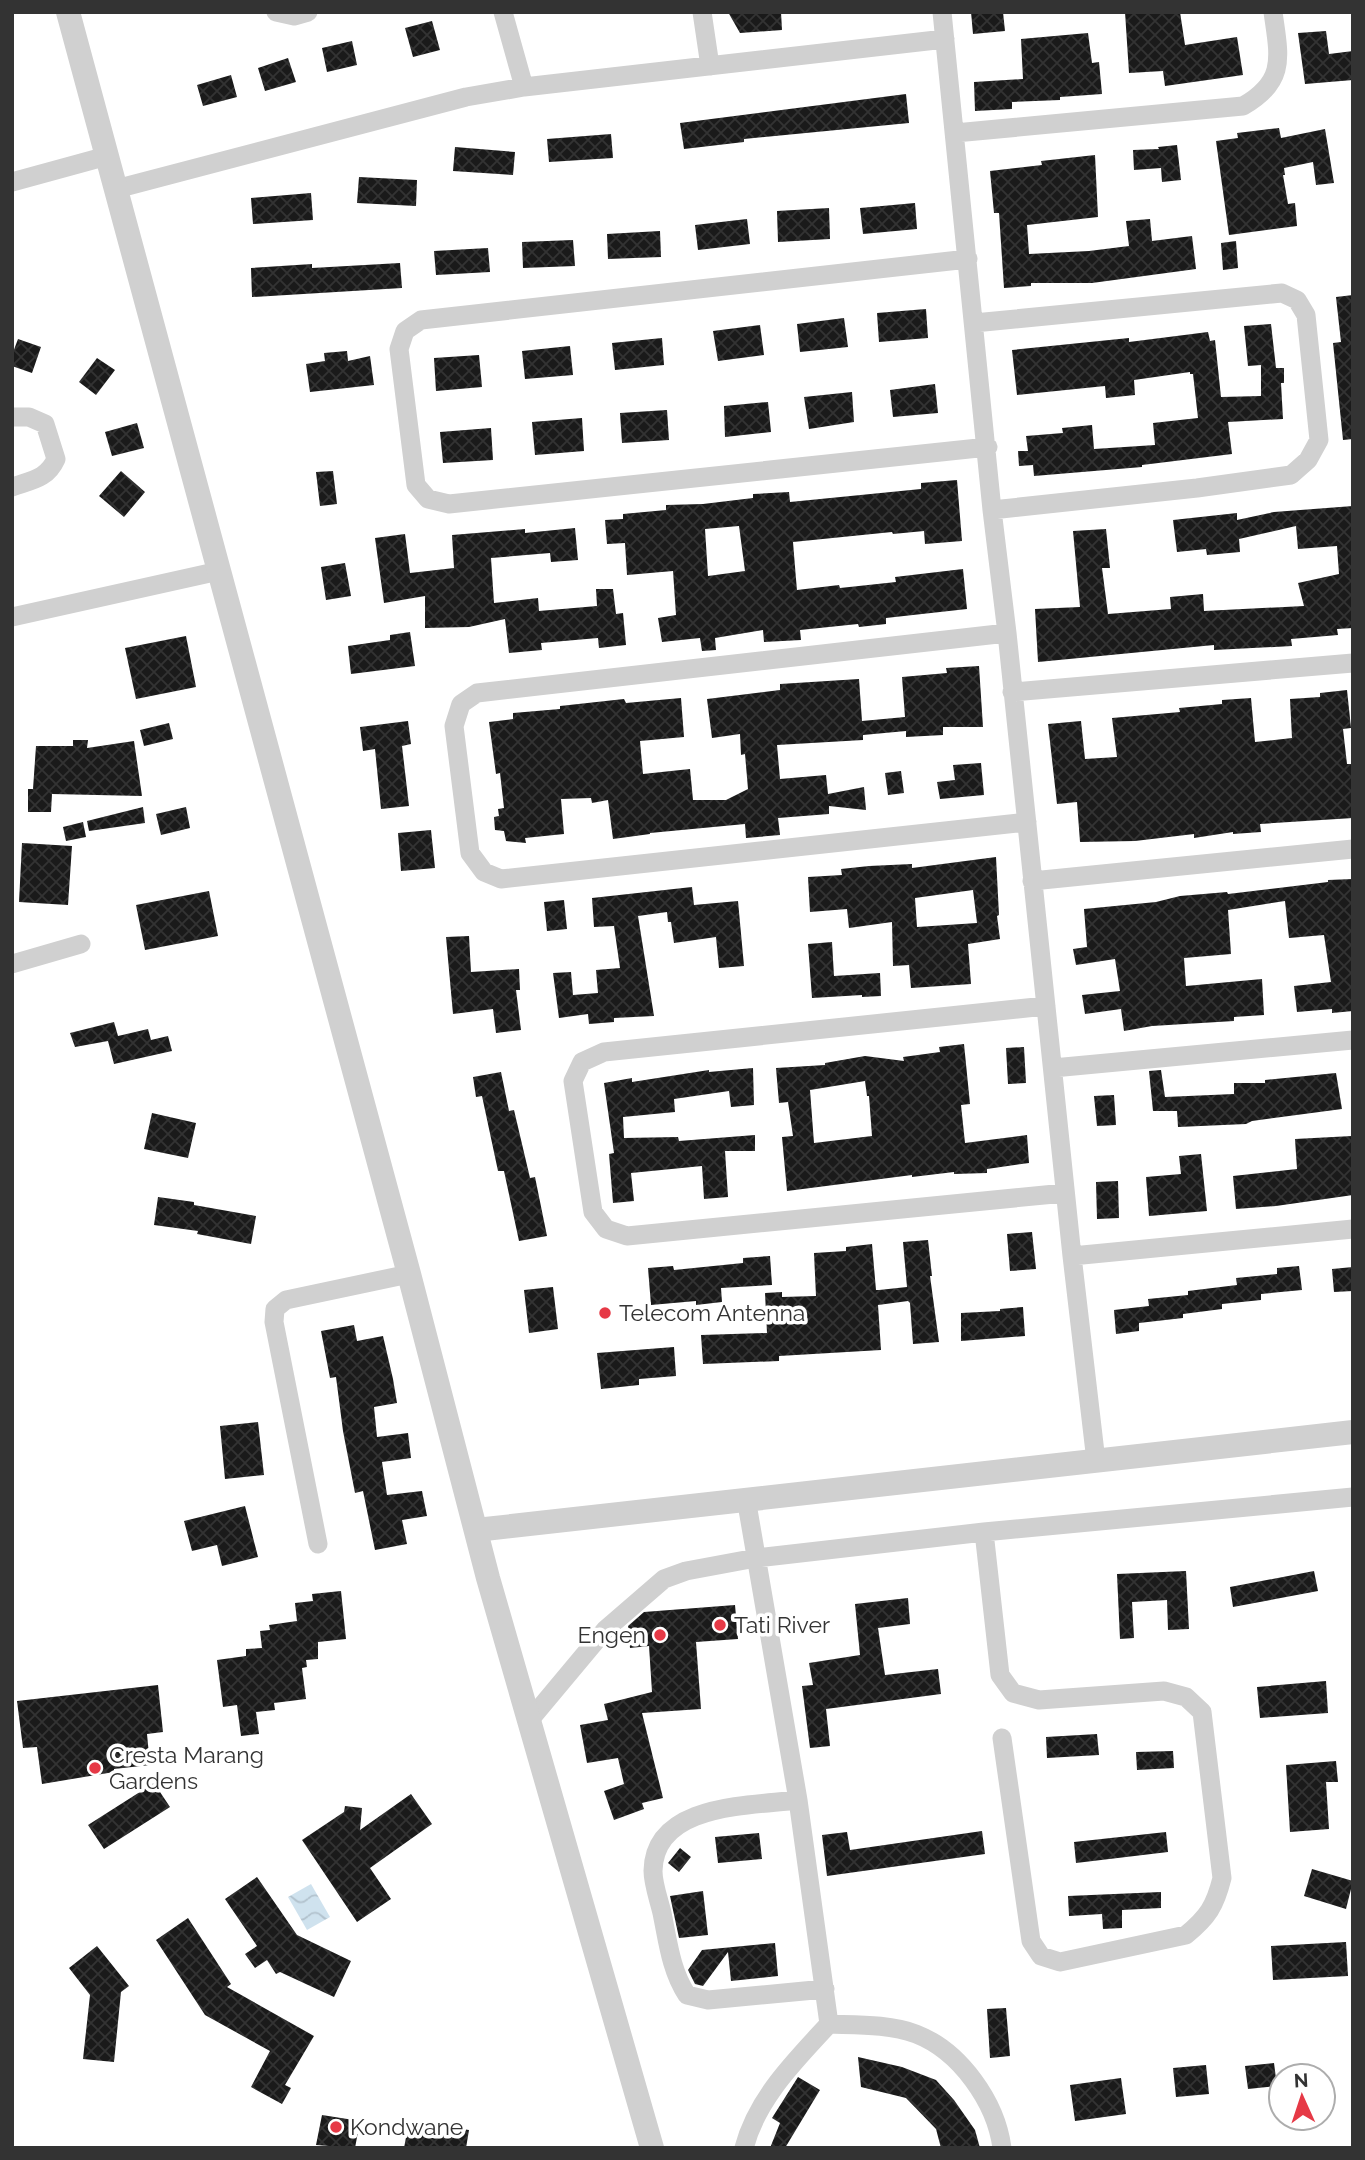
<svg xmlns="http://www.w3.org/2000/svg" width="1365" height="2160" font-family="Raleway,sans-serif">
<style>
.water{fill:url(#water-waves)}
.building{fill:url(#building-cross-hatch);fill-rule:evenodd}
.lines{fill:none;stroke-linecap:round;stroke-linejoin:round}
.minor{stroke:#d0d0d0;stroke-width:19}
.tertiary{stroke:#d0d0d0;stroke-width:24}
.poi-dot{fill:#e63946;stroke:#fff;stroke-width:2.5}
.labels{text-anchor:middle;stroke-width:7;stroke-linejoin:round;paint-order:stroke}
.poi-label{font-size:23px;fill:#333;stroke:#fff;text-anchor:start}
</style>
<defs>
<pattern id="water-waves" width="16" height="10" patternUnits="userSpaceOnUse" patternTransform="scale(1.75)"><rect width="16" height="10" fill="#cfe2ee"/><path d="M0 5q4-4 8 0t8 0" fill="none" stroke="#b2c2cd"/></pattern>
<pattern id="building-cross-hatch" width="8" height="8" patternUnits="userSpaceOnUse" patternTransform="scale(1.75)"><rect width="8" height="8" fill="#1a1a1a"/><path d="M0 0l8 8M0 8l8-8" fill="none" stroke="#333"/></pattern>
</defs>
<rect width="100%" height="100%" fill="#fff"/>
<path class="water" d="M 311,1884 L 330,1917 L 307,1930 L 288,1897 Z"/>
<path class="building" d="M 728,12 L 781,12 L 782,30 L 740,33 Z
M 971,12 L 1003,12 L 1005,31 L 973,34 Z
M 1125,12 L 1180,12 L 1185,45 L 1237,37 L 1243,75 L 1165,86 L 1163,71 L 1129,73 Z
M 432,21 L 440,50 L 413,57 L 405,28 Z
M 1326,31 L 1329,54 L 1353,51 L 1353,80 L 1305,84 L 1298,33 Z
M 1088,33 L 1092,63 L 1099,62 L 1102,94 L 1060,97 L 1060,100 L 1012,102 L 1012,109 L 975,111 L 974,82 L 1023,79 L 1021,39 Z
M 352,41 L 357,65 L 327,72 L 322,48 Z
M 288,58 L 296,82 L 265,91 L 258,68 Z
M 231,75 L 237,97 L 203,106 L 197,85 Z
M 906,94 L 909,123 L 744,139 L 744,142 L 684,149 L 680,123 Z
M 1279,128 L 1281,138 L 1325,129 L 1334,183 L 1316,185 L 1313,162 L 1284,168 L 1285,175 L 1283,175 L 1288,204 L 1295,203 L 1297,226 L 1229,235 L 1216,141 L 1238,138 L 1237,133 Z
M 611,134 L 613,158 L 549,162 L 547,139 Z
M 1177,145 L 1181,180 L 1162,182 L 1161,168 L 1134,170 L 1133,150 L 1159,149 L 1158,147 Z
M 455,147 L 515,152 L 513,175 L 453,171 Z
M 1095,155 L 1098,217 L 1027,225 L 1029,254 L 1089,251 L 1129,246 L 1126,221 L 1150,219 L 1152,241 L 1192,236 L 1196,269 L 1092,283 L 1031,283 L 1031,286 L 1004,288 L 999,213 L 994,213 L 990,171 L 1042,165 L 1041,161 Z
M 359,177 L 417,180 L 416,206 L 357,203 Z
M 311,193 L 313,220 L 253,224 L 251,198 Z
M 915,203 L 917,229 L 863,234 L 860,208 Z
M 829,208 L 830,239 L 778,242 L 777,211 Z
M 747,219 L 750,244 L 698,250 L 695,225 Z
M 660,231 L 661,257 L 608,259 L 607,234 Z
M 573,240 L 575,266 L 523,268 L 522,242 Z
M 1236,241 L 1238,268 L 1223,270 L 1221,243 Z
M 488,248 L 490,272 L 436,275 L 434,251 Z
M 400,263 L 402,288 L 252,297 L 251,268 L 312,264 L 312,268 Z
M 1353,295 L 1353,439 L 1343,440 L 1333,343 L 1341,342 L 1336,297 Z
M 926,309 L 928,338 L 879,342 L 877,313 Z
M 844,318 L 848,347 L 800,352 L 797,324 Z
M 1271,324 L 1276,368 L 1284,368 L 1284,383 L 1281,383 L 1283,419 L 1228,422 L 1232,454 L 1142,465 L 1142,467 L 1034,476 L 1033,465 L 1019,466 L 1018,451 L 1028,451 L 1026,436 L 1063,433 L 1062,428 L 1092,425 L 1094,449 L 1155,445 L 1153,423 L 1198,418 L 1193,374 L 1190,374 L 1190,372 L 1134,380 L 1135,395 L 1106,398 L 1105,386 L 1017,395 L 1012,350 L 1129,338 L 1129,342 L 1208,332 L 1210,341 L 1215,340 L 1221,397 L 1261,396 L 1261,365 L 1248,366 L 1244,326 Z
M 760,325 L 764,355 L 718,361 L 713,331 Z
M 662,338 L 664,365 L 615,370 L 612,343 Z
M 18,339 L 41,347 L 32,373 L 12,366 L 12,355 Z
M 570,346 L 573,375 L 525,379 L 522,351 Z
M 347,351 L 348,361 L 370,356 L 374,385 L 310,392 L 306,364 L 325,361 L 324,353 Z
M 479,355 L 482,387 L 436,391 L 434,358 Z
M 97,358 L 115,370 L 96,395 L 79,382 Z
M 935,384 L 938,413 L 893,417 L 890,390 Z
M 852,392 L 854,422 L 809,429 L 804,397 Z
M 768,402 L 771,432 L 725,437 L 724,406 Z
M 667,410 L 669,440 L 622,443 L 620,413 Z
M 582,418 L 584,451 L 535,455 L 532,422 Z
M 137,423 L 144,448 L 112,456 L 105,432 Z
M 491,428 L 493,460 L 443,463 L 440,432 Z
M 121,471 L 145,492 L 124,517 L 99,496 Z
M 333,471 L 337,504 L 320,506 L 316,472 Z
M 957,480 L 962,541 L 925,544 L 924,531 L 893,534 L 892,532 L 793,542 L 796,579 L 797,590 L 839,585 L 840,588 L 896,582 L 895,577 L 963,569 L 967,609 L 886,618 L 886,624 L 859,627 L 858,624 L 800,630 L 801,640 L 764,642 L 763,630 L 715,638 L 716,650 L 702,651 L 700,638 L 662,642 L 658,618 L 676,615 L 673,571 L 627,575 L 625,543 L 607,544 L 605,520 L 623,519 L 623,514 L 666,510 L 666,505 L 703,504 L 753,498 L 753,494 L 789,492 L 790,502 L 921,489 L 921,483 ZM 739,526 L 745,571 L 708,576 L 705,529 Z
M 1353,506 L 1353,628 L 1337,629 L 1338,635 L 1291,639 L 1292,646 L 1214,650 L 1214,645 L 1038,662 L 1035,609 L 1080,607 L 1073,531 L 1106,529 L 1110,568 L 1102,568 L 1108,614 L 1171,609 L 1170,597 L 1203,594 L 1204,611 L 1304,606 L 1298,583 L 1339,574 L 1337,546 L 1298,549 L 1296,526 L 1239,539 L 1240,552 L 1207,555 L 1206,549 L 1177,552 L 1173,520 L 1237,513 L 1237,520 L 1274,512 Z
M 575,528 L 578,560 L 551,562 L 550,553 L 491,558 L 494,603 L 538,598 L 539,611 L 597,606 L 596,589 L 613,589 L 616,614 L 623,613 L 626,645 L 599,648 L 598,638 L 541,643 L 542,650 L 509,653 L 505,619 L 469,627 L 425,628 L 425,596 L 384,603 L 375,538 L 405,534 L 410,573 L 454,568 L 452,535 L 525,529 L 525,533 Z
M 345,563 L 351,596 L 326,600 L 321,567 Z
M 410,632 L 415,666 L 351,674 L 348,646 L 390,640 L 390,635 Z
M 186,636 L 196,687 L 136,699 L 125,648 Z
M 979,666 L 983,727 L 943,727 L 943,735 L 906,737 L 906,731 L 863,735 L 863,740 L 777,745 L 780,779 L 826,775 L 828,794 L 864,787 L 866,810 L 829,806 L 829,814 L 778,818 L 780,835 L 746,838 L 745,824 L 650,833 L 650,834 L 613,839 L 608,800 L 592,803 L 591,798 L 561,799 L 564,834 L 525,838 L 526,843 L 506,841 L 504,831 L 495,830 L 494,817 L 499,816 L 498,809 L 504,808 L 500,773 L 496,774 L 489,722 L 513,719 L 513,713 L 560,709 L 560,706 L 624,699 L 626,703 L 681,698 L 684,737 L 640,741 L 643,774 L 690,769 L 693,800 L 726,800 L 748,789 L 745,754 L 741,755 L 740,734 L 712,738 L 707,699 L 780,690 L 780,684 L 859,679 L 862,721 L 905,717 L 902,677 L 947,673 L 946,668 Z
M 1347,690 L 1351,728 L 1343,729 L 1347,764 L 1353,764 L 1353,818 L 1260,824 L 1261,832 L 1233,834 L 1233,832 L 1194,838 L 1194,834 L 1135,841 L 1080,842 L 1077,802 L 1057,804 L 1048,724 L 1081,721 L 1085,759 L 1117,757 L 1112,718 L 1180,712 L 1179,708 L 1222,704 L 1222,700 L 1251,698 L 1255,742 L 1292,738 L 1290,699 L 1320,697 L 1320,693 Z
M 408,721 L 411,744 L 402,746 L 409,806 L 381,809 L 375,749 L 363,751 L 360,727 Z
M 169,723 L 173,739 L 144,746 L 140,730 Z
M 73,740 L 88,740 L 87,748 L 134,741 L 142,796 L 52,794 L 51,812 L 28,812 L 28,789 L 33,789 L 36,746 L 73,746 Z
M 981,763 L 984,795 L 940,799 L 937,782 L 955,780 L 953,765 Z
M 901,771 L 904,793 L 888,795 L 885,773 Z
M 143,807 L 145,823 L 89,831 L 87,821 Z
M 186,807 L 190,828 L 161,835 L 156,814 Z
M 83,822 L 86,837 L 66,841 L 63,827 Z
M 431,830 L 435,868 L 401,871 L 398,833 Z
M 22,843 L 72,846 L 68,905 L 19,902 Z
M 996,857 L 999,915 L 997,916 L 1000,939 L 968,944 L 971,984 L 911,988 L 909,965 L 893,966 L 892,922 L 849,928 L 847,909 L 810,912 L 808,877 L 842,875 L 841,869 L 869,866 L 912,864 L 912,868 ZM 973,890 L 977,923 L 917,927 L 915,898 Z
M 1353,879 L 1353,1011 L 1332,1013 L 1332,1009 L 1297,1012 L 1294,986 L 1331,982 L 1324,935 L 1289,938 L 1285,901 L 1228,910 L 1231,954 L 1184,958 L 1186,986 L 1262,979 L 1264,1015 L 1234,1017 L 1234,1021 L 1152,1026 L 1124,1031 L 1121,1009 L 1085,1014 L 1082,995 L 1120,991 L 1115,959 L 1076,965 L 1073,949 L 1087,947 L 1084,909 L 1156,902 L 1180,896 L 1227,892 L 1228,894 L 1328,882 L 1328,880 Z
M 692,887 L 694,905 L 738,901 L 744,966 L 719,968 L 716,937 L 674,943 L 671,922 L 668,922 L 667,912 L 638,916 L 654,1016 L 614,1018 L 614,1022 L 589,1024 L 588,1014 L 559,1018 L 553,973 L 571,972 L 573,995 L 598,993 L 596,970 L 620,968 L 614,926 L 594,927 L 592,898 Z
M 209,891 L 218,936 L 145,950 L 136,905 Z
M 564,900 L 567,929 L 547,931 L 544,902 Z
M 469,936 L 471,972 L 519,969 L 520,990 L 516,990 L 521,1030 L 496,1033 L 493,1009 L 453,1014 L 446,937 Z
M 832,942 L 834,976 L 880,973 L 881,996 L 862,997 L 862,995 L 812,998 L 808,944 Z
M 114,1022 L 118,1036 L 148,1029 L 151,1040 L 168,1036 L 172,1051 L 114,1064 L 108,1041 L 75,1047 L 70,1033 Z
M 964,1044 L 970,1104 L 961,1105 L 965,1143 L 1027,1135 L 1029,1163 L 987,1169 L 987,1173 L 954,1174 L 954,1172 L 912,1177 L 912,1175 L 787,1191 L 782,1137 L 793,1136 L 788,1102 L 779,1103 L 776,1068 L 825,1065 L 825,1063 L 865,1056 L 904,1061 L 903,1057 L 940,1052 L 939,1047 ZM 865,1081 L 867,1096 L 869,1096 L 872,1136 L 814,1143 L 810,1090 Z
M 1024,1047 L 1026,1083 L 1008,1084 L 1006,1048 Z
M 753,1068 L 754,1105 L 731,1107 L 729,1091 L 674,1099 L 675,1112 L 623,1117 L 624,1138 L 678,1137 L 679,1141 L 755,1135 L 755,1151 L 725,1151 L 728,1197 L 704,1199 L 702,1166 L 631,1173 L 634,1201 L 613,1203 L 609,1154 L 614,1153 L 604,1083 L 632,1078 L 632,1082 L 709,1070 L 709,1072 Z
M 1161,1070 L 1165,1097 L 1234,1094 L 1234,1083 L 1265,1083 L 1265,1080 L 1336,1073 L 1342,1109 L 1252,1121 L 1246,1124 L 1178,1127 L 1177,1111 L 1153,1111 L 1149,1071 Z
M 501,1072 L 509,1111 L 514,1110 L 530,1178 L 535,1177 L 547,1236 L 519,1241 L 504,1171 L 498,1171 L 482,1096 L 476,1097 L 473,1077 Z
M 1114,1095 L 1116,1125 L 1097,1126 L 1094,1096 Z
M 152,1113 L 196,1123 L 188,1158 L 144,1149 Z
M 1352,1136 L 1353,1195 L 1276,1206 L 1236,1209 L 1233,1176 L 1297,1169 L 1295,1139 Z
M 1201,1154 L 1207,1211 L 1149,1216 L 1146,1177 L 1181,1174 L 1179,1156 Z
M 1118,1181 L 1119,1218 L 1097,1219 L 1096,1182 Z
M 158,1197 L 194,1202 L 194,1205 L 256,1216 L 251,1244 L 197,1234 L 198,1231 L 154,1225 Z
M 1032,1232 L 1036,1269 L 1010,1271 L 1007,1234 Z
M 928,1240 L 932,1276 L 930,1276 L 939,1342 L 913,1344 L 910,1303 L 908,1301 L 878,1305 L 881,1350 L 779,1356 L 779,1361 L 703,1364 L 701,1335 L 767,1333 L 765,1293 L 782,1292 L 782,1297 L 816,1296 L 814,1253 L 846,1251 L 846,1247 L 872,1244 L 876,1290 L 879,1290 L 907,1287 L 903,1242 Z
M 770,1256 L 772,1285 L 721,1288 L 722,1302 L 696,1305 L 696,1301 L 651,1305 L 648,1268 L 673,1266 L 674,1270 L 743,1263 L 743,1258 Z
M 1299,1266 L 1302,1290 L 1261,1294 L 1261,1300 L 1222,1304 L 1222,1309 L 1183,1314 L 1183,1318 L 1139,1323 L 1139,1331 L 1116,1334 L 1114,1310 L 1149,1306 L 1148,1299 L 1188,1295 L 1188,1291 L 1237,1285 L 1236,1278 L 1277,1274 L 1277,1268 Z
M 1353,1267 L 1353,1291 L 1334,1292 L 1332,1269 Z
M 553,1287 L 558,1329 L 529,1333 L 524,1290 Z
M 1023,1307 L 1025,1336 L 961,1341 L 961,1313 L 1000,1311 L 1000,1309 Z
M 354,1325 L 357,1341 L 383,1336 L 393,1379 L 397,1403 L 374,1407 L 377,1437 L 408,1433 L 411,1458 L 382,1462 L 387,1495 L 422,1491 L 427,1516 L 402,1520 L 407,1544 L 375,1550 L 363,1491 L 355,1493 L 343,1431 L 336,1377 L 330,1378 L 321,1331 Z
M 674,1347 L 676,1376 L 639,1379 L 639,1385 L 601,1389 L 597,1353 Z
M 258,1422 L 264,1475 L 225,1479 L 220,1426 Z
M 245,1506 L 258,1557 L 222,1566 L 217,1545 L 192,1551 L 184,1521 Z
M 1186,1571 L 1189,1629 L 1168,1630 L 1167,1600 L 1132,1602 L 1134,1638 L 1120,1639 L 1117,1574 Z
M 1314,1571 L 1318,1591 L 1233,1607 L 1230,1587 Z
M 341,1591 L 346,1639 L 318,1642 L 318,1659 L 306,1660 L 307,1667 L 302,1668 L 306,1699 L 274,1703 L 275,1710 L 256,1712 L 259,1734 L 241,1736 L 237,1705 L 223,1707 L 217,1660 L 246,1656 L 246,1649 L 262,1648 L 260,1631 L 270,1630 L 269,1625 L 297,1621 L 295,1603 L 313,1601 L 312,1594 Z
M 908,1598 L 910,1624 L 878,1628 L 885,1675 L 938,1669 L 941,1694 L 826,1709 L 830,1746 L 810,1748 L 802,1686 L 813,1685 L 809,1663 L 860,1655 L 855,1604 Z
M 735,1605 L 738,1639 L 696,1642 L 701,1709 L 642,1713 L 663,1798 L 642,1803 L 644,1809 L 614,1820 L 604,1791 L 624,1784 L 618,1758 L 587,1763 L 580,1725 L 608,1720 L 604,1704 L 652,1692 L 649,1646 L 630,1648 L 628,1626 L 644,1612 Z
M 1326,1681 L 1328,1713 L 1260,1718 L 1257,1687 Z
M 158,1685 L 163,1732 L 147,1734 L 150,1765 L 114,1769 L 114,1772 L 42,1784 L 37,1747 L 23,1748 L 17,1701 Z
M 1097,1734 L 1099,1755 L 1047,1758 L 1046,1737 Z
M 1173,1751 L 1174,1768 L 1137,1770 L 1136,1752 Z
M 1336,1761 L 1338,1782 L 1326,1782 L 1329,1829 L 1290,1832 L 1286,1765 Z
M 154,1783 L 170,1807 L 104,1849 L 88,1825 Z
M 411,1794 L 432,1824 L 370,1868 L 391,1899 L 357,1922 L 302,1840 L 344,1812 L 345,1806 L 362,1808 L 360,1830 Z
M 982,1831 L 985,1854 L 827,1876 L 822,1835 L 847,1832 L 850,1850 Z
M 1166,1832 L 1168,1852 L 1076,1863 L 1074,1842 Z
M 759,1833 L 762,1859 L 718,1863 L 715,1837 Z
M 680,1848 L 691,1857 L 679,1872 L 668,1863 Z
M 1312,1869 L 1353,1881 L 1346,1909 L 1304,1896 Z
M 257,1877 L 297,1935 L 351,1961 L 334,1997 L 280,1972 L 276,1974 L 267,1960 L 255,1968 L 245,1954 L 257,1946 L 225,1899 Z
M 703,1891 L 708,1935 L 679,1938 L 670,1896 Z
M 1161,1892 L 1161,1908 L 1122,1910 L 1122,1928 L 1103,1929 L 1102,1914 L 1069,1916 L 1068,1896 Z
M 188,1918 L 231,1984 L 227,1987 L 314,2036 L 285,2085 L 291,2088 L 282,2104 L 251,2087 L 270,2051 L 205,2015 L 156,1940 Z
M 1346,1942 L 1348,1976 L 1273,1980 L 1271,1946 Z
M 775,1943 L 778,1976 L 731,1981 L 728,1952 L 703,1986 L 695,1984 L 688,1970 L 702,1950 Z
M 97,1946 L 129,1986 L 121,1992 L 114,2062 L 83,2059 L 90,1995 L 69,1968 Z
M 1006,2008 L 1010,2056 L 990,2058 L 987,2009 Z
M 858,2057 L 902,2067 L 936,2080 L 954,2100 L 975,2130 L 980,2148 L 941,2148 L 936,2129 L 906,2098 L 861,2087 Z
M 1274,2063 L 1277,2086 L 1248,2089 L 1245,2066 Z
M 1206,2065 L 1209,2094 L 1176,2097 L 1173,2068 Z
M 798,2077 L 820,2090 L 785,2148 L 770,2148 L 780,2123 L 772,2118 Z
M 1121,2078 L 1126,2114 L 1075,2121 L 1070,2085 Z
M 322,2115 L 360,2121 L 355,2148 L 316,2145 Z
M 409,2121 L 469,2130 L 466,2148 L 404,2148 Z"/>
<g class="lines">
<path class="minor" d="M 276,12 L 294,16 L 308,12
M 503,12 L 524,87
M 702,12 L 710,66
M 942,12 L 992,510 L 1007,633 L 1072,1256 L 1096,1461
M 955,133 L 1243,106 C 1287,81 1279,56 1273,12
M 12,182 L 107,156
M 116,189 L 466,97 L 524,87 L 945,39
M 968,259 L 421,320 L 405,331 L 399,349 L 416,485 L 428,499 L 449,504 L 988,447
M 974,323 L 1282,293 L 1297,300 L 1306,315 L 1319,440 L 1308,460 L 1291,475 L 1197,488 L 992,510
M 12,417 L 29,417 L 45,424 L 56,459 C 47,479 32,480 12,487
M 12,617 L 219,571
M 1007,633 L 477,693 L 461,704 L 454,726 L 470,853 L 484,872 L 501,879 L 1027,822
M 1012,692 L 1353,663
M 1032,881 L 1353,849
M 12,964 L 81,944
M 1046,1006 L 604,1052 L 582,1062 L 573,1081 L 593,1212 L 606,1229 L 627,1236 L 1065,1193
M 1053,1068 L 1353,1040
M 1072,1256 L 1353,1229
M 746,1498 L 798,1800 L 829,2024
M 984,1532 L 1000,1675 L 1013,1693 L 1039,1700 L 1164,1691 L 1186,1697 L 1202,1712 L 1222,1878 C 1215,1906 1208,1917 1186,1935 L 1060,1962 L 1041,1956 L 1031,1941 L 1002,1738
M 318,1544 L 274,1322 L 275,1309 L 286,1300 L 409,1274
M 529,1721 L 605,1630 L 664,1579 L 686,1571 L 756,1558 L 984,1532 L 1353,1497
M 798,1800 C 750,1806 654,1803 653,1871 C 653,1884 659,1900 662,1913 C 668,1942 671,1971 687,1995 L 708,2000 L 825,1989
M 744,2148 C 757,2098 795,2061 829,2024 C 857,2025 890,2024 916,2034 C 960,2051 996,2102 1002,2148"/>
<path class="tertiary" d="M 68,12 L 409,1274 L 488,1578 L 652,2148
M 476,1530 L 1353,1432"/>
</g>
<g class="poi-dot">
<circle cx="605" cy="1313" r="7"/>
<circle cx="720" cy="1625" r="7"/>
<circle cx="660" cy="1635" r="7"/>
<circle cx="95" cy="1768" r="7"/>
<circle cx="336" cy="2127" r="7"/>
</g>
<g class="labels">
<g class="poi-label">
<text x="619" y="1321">Telecom Antenna</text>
<text x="734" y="1633">Tati River</text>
<text x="646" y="1643" text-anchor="end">Engen</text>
<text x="109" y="1763">Cresta Marang<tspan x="109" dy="26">Gardens</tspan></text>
<text x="350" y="2135">Kondwane</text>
</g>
</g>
<rect width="1365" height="2160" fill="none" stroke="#333333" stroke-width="28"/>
<g transform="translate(1302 2097) rotate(357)"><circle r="33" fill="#ffffff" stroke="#adadad" stroke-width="2"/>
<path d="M0-5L12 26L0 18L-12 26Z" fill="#e63946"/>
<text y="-10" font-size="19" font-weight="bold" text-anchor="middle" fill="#333333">N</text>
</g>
</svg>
